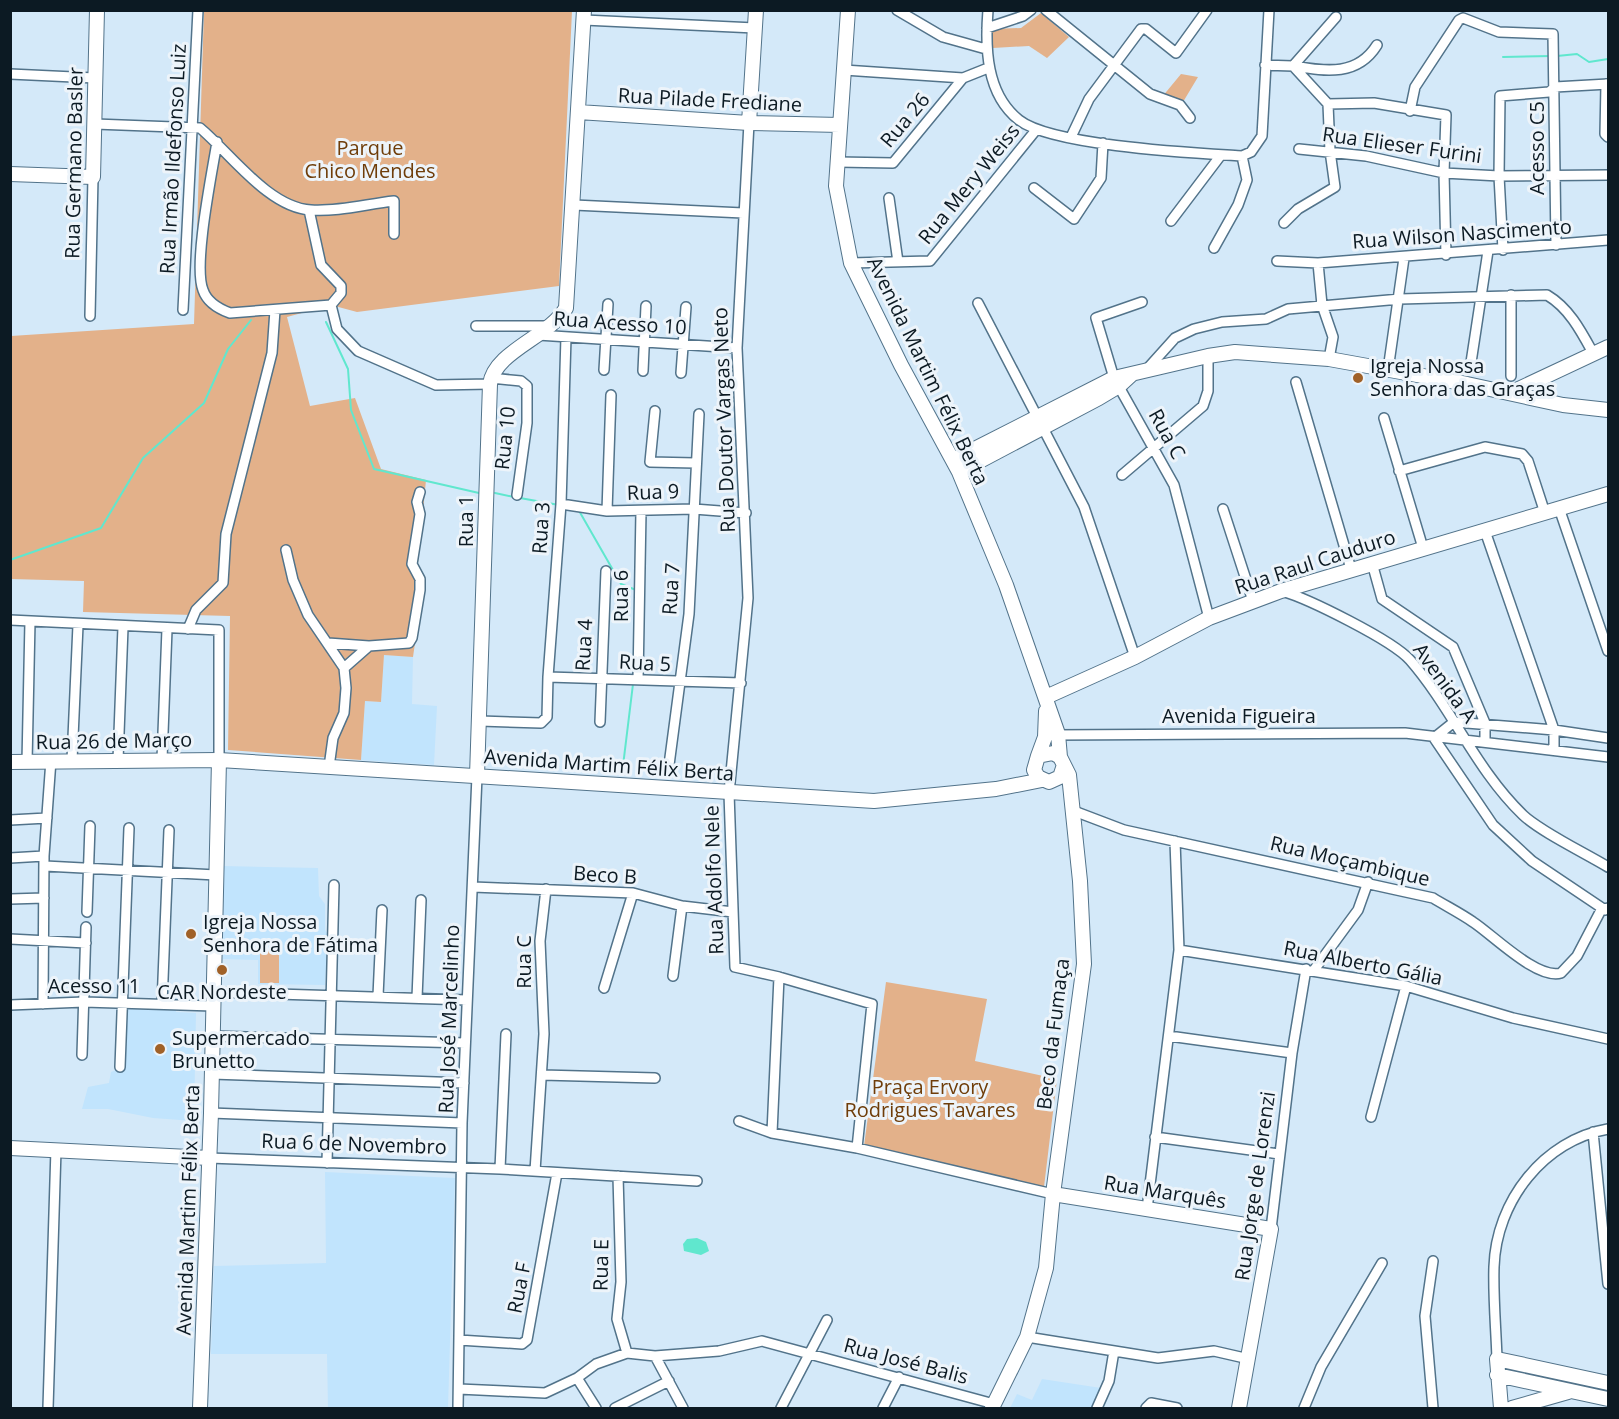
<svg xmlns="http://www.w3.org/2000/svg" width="1619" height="1419" font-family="'Open Sans',sans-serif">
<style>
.built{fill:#c1e4fd}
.green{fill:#e3b18a}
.water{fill:#60e7ce}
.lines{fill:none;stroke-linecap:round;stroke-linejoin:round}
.stream{stroke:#60e7ce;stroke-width:2}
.street-casing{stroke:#52738a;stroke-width:12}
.secondary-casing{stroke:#52738a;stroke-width:16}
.street{stroke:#fff;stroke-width:9}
.secondary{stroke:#fff;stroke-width:14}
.poi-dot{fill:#a06128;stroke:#edf4fa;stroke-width:2}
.labels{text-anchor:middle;stroke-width:6;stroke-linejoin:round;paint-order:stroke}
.street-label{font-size:20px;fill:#0c1a23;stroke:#edf4fa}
.park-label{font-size:20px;fill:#6f3d09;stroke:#edf4fa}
.poi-label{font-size:20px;fill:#0c1a23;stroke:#edf4fa;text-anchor:start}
</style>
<rect width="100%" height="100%" fill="#d4e9f9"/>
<path class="built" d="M 384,655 L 413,657 L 412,704 L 437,706 L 434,765 L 361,760 L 365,701 L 381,702 Z
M 224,866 L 318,868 L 319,896 L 325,904 L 325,930 L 328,934 L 325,985 L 258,984 L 258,960 L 223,959 Z
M 125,1006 L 175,1007 L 176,1012 L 196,1013 L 194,1121 L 153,1118 L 108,1109 L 82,1109 L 88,1087 L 109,1083 L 111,1072 L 123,1067 Z
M 325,1172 L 455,1178 L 448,1408 L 328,1408 L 327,1354 L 211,1354 L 214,1266 L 326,1263 Z
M 1042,1379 L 1101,1388 L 1092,1408 L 1010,1408 L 1017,1394 L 1032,1400 Z"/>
<path class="green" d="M 204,11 L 572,11 L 559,286 L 357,312 L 331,305 L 287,317 L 310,406 L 355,398 L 381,469 L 426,480 L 418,563 L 424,580 L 413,657 L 384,655 L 381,702 L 365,701 L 361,760 L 228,750 L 230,616 L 83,612 L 84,581 L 11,579 L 11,336 L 194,324 Z
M 1041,13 L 1069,37 L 1047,58 L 1029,46 L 993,48 L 991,29 L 1021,28 Z
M 1181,74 L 1198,77 L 1183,102 L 1162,97 Z
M 260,949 L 279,949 L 279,983 L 260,983 Z
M 886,982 L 987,999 L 975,1061 L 1057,1079 L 1044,1187 L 864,1146 Z"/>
<path class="water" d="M 697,1238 L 706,1242 L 709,1251 L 701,1255 L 684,1251 L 683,1244 L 687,1239 Z"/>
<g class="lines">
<path class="stream" d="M 1557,56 L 1577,54 L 1589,62 L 1608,59
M 1503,57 L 1552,56
M 326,322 L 348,369 L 351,410 L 374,469 L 479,493
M 495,493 L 514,497
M 520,498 L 559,505
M 578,509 L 621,584 L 636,590
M 10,560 L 101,528 L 143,458 L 204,403 L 228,349 L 251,320
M 622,774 L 633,684"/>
<defs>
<path id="street" d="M 897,10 L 943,37 L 986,49
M 988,10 C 985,48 986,94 1019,120 C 1052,146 1195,153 1242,156 L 1251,152 L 1262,136 L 1269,10
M 1046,10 L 1150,94 L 1180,105 L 1190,118
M 584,20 L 755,28
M 987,28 L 1023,16 L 1031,10
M 1265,65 L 1293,66 L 1328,104 L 1374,103 L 1446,115 L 1444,173 L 1446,255
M 1293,66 C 1325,71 1357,77 1377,45
M 1293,66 L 1336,17
M 844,70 L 963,78
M 10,74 L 95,78
M 1606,84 L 1605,134 L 1608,137
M 1410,111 L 1415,87 L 1459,20 L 1463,18 L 1499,32 L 1553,34 L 1556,245
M 749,123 L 737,348 L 748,598 L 729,793 L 735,967 L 779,977 L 872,1004 L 857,1148
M 95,124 L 200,128 C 230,153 269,208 311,210 C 337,212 367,204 394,201 L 394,234
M 1071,137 L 1089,99 L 1141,29 L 1146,29 L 1176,53 L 1207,10
M 217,142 C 212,173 193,265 203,290 C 207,302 219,309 230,313 L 331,305 L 341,293 L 341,286 L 321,265 L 309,210
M 1299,149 L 1366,156 L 1444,173 L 1499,176 L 1608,175
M 838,162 L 893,163 L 963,78 L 988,68
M 1034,188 L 1074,219 L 1101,178 L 1103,143
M 889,198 L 898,262
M 574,205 L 743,213
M 1171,221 L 1221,155
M 1284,223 L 1298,209 L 1335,187 L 1330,151 L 1328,104
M 1214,248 L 1238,205 L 1247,180 L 1242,156
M 1503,250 L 1499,176 L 1500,96 L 1549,92 L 1555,87 L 1608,84
M 1277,261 L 1318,263 L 1608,240
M 851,263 L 930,261 L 1036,130
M 1318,263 L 1322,305 L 1333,337 L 1329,359
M 1511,295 L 1511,376
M 1142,302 L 1096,318 L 1114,378 L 1174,485 L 1209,618
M 978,303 L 1084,507 L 1135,657
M 331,305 L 337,329 L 358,351 L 436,385 L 490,384
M 183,310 L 198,10
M 90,316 L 93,177
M 476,326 L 548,326
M 538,335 L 737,348
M 1148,368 L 1175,338 L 1194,329 L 1222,322 L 1266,319 L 1288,309 L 1400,299 L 1547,295 C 1569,308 1581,331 1593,353
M 1470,369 L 1488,251
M 604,370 L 608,304
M 1388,370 L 1404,258
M 643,371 L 646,306
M 681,373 L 686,307
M 491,378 L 521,381 L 527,386 L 527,423 L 517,495
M 1296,382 L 1351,569
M 655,411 L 650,462 L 695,463
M 1384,418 L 1423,548
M 1399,471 L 1485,447 L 1522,454 L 1528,461 L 1545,513
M 1122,475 L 1203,406 L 1208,391 L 1208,356
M 561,504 L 607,511 L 694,509 L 746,513
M 1559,508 L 1608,651
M 1223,509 L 1253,601
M 607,511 L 611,395
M 1485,531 L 1554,730 L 1554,749
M 286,550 L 293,580 L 308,615 L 344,668 L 346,688 L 344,713 L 333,738 L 329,767
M 1372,563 L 1382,599 L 1453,647 L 1485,723 L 1485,741
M 1282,591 C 1309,599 1392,640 1410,660 C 1452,708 1476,770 1523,815 C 1541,832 1585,853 1608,867
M 10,620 L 219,630 L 219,760
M 188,629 L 196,610 L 223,583 L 226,534 L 272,353 L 275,310
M 328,643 L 369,646 L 409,643 L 412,638 L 420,590 L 420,579 L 412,564 L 420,514 L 417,502 L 420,492
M 344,668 L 369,646
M 548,677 L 741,683
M 638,680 L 641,511
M 480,721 L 541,723 L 547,717 L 548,677 L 561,504 L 566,337
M 600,722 L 606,571
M 1055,735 L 1405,733 L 1608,757
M 1434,738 L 1493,825 L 1532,861 L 1605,910
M 1434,738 L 1454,722 L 1554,730 L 1608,738
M 162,759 L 167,629
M 72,760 L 78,625
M 118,760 L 123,627
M 27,762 L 30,621
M 669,765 L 689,614 L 699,414
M 1074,811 L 1124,830 L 1433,898 C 1446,906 1460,913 1473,922 C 1493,935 1537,980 1561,973 L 1577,956 L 1601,910 L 1608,908
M 10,820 L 47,818
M 10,858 L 44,856
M 45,866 L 216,875
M 473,887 L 633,893 L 682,906 L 733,912
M 10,899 L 44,898
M 87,912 L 90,826
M 10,939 L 86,943
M 1179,950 L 1406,986 L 1513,1018 L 1608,1039
M 1314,970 L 1358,910 L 1368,882
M 673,976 L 682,906
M 604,988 L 633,893
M 213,992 L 467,1000
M 378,996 L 382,910
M 417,998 L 421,900
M 43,1004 L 44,856 L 51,760
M 162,1004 L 169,830
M 10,1005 L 84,1002 L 213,1006
M 212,1036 L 465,1043
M 1169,1036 L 1292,1053
M 82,1055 L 86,927
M 120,1067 L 129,828
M 212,1074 L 464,1083
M 542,1075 L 655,1078
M 211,1113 L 462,1123
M 1371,1117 L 1406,986
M 739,1121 L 772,1133 L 857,1148 L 1053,1194
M 1593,1132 L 1608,1284
M 772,1133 L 779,977
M 1155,1137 L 1279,1154
M 209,1158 L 500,1169 L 697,1181
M 327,1163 L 334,885
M 500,1169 L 506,1034
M 535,1171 L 544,1034 L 540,941 L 546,889
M 618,1176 L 621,1282 L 617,1319 L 627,1353
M 1147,1209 L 1179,950 L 1175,841
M 1271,1229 L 1292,1053 L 1306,969
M 1433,1261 L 1425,1316 L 1433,1408
M 1027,1337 L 1158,1358 L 1214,1351 L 1249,1359
M 459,1340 L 522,1344 L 527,1340 L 557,1173
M 655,1356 L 683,1408
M 1497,1359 C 1496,1328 1493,1297 1494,1267 C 1496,1201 1544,1140 1608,1129
M 577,1378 L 596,1408
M 459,1389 L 545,1393 L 577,1378 L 596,1364 L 627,1353 L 655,1356 L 719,1351 L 762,1341 L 994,1404
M 48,1408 L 56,1149
M 458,1408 L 462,1123 L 477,776
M 615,1408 L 669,1381
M 781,1408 L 827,1320
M 883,1408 L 899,1377
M 1097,1408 L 1109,1381 L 1114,1351
M 1146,1408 L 1151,1403 L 1177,1408
M 1304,1408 L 1321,1367 L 1382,1263"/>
<path id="secondary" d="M 848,10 L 836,186 L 851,263 L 901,365 L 959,472 L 1006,585 L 1058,734 L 1060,757
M 578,112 L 749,123 L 840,125
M 749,123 L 756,10
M 10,174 L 93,177 L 97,10
M 1510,393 L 1608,347
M 953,460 L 1114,378 L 1208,356 L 1235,352 L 1329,359 L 1467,384 L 1563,405 L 1608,410
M 959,472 L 1099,398 L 1119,386 L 1132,374
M 1046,697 L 1135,657 L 1209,618 L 1281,591 L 1608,494
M 1038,756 L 1045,737 L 1046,711
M 10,762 L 219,760 L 874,801 L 996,789 L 1042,780
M 477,776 L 490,384 C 495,351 549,337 566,308 L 584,10
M 10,1148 L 209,1158
M 1053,1194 L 1271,1229 L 1239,1408
M 1497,1375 L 1608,1399
M 200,1408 L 211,1113 L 219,760
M 992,1408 L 1027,1337 L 1046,1268 L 1053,1194 L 1084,964 L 1080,881 L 1069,775 L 1060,757 L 1053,753 L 1038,756 L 1034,770 L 1038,777 L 1049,782 L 1060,777 L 1064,765
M 1501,1408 L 1497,1359 L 1608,1383
M 1512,1408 L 1568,1392"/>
</defs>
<use href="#street" class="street-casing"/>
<use href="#secondary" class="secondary-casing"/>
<use href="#street" class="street"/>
<use href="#secondary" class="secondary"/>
</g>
<g class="poi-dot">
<circle cx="1358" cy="378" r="6"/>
<circle cx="191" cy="934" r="6"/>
<circle cx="222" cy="970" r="6"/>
<circle cx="160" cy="1049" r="6"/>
</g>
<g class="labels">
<g class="street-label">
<text transform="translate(710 100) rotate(3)" y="7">Rua Pilade Frediane</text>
<text transform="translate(905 120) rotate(-50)" y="7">Rua 26</text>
<text transform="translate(1402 145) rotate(8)" y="7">Rua Elieser Furini</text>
<text transform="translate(1537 148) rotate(-90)" y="7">Acesso C5</text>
<text transform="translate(173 159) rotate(-87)" y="7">Rua Irmão Ildefonso Luiz</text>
<text transform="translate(74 163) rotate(-89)" y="7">Rua Germano Basler</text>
<text transform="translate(969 184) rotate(-51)" y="7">Rua Mery Weiss</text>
<text transform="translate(1462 234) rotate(-4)" y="7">Rua Wilson Nascimento</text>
<text transform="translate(620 323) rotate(4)" y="7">Rua Acesso 10</text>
<text transform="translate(928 371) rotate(64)" y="7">Avenida Martim Félix Berta</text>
<text transform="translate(724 420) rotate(-92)" y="7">Rua Doutor Vargas Neto</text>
<text transform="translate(1167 434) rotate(61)" y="7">Rua C</text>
<text transform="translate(505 438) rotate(-84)" y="7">Rua 10</text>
<text transform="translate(653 492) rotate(-2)" y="7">Rua 9</text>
<text transform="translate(466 521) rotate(-90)" y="7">Rua 1</text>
<text transform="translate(541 528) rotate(-86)" y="7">Rua 3</text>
<text transform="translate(1315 562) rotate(-18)" y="7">Rua Raul Cauduro</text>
<text transform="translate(671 589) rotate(-86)" y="7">Rua 7</text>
<text transform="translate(621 596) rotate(-90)" y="7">Rua 6</text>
<text transform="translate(584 645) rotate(-87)" y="7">Rua 4</text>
<text transform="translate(645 663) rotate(3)" y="7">Rua 5</text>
<text transform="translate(1445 683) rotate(54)" y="7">Avenida A</text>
<text x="1239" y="723">Avenida Figueira</text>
<text transform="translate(114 741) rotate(-1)" y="7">Rua 26 de Março</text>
<text transform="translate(609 765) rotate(4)" y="7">Avenida Martim Félix Berta</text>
<text transform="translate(1350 861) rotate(13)" y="7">Rua Moçambique</text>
<text transform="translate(605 875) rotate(4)" y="7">Beco B</text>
<text transform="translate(714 880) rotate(-92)" y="7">Rua Adolfo Nele</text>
<text transform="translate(524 962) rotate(-90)" y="7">Rua C</text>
<text transform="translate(1363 963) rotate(11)" y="7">Rua Alberto Gália</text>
<text x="94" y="993">Acesso 11</text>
<text transform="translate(449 1019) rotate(-88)" y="7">Rua José Marcelinho</text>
<text transform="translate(1053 1034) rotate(-83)" y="7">Beco da Fumaça</text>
<text transform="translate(354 1144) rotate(2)" y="7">Rua 6 de Novembro</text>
<text transform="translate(1255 1186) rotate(-82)" y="7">Rua Jorge de Lorenzi</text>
<text transform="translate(1165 1192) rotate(9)" y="7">Rua Marquês</text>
<text transform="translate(188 1210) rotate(-88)" y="7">Avenida Martim Félix Berta</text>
<text transform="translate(601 1265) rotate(-89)" y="7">Rua E</text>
<text transform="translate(519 1288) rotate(-79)" y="7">Rua F</text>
<text transform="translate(906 1361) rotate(15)" y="7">Rua José Balis</text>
</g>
<g class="park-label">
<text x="370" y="155">Parque<tspan x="370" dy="23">Chico Mendes</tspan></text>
<text x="930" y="1094">Praça Ervory<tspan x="930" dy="23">Rodrigues Tavares</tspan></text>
</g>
<g class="poi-label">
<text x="1370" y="373">Igreja Nossa<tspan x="1370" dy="23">Senhora das Graças</tspan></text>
<text x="203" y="929">Igreja Nossa<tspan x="203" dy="23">Senhora de Fátima</tspan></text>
<text x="222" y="999" text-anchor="middle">CAR Nordeste</text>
<text x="172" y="1045">Supermercado<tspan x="172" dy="23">Brunetto</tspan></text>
</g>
</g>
<rect width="1619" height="1419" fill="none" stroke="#0c1a23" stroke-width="24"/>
</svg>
